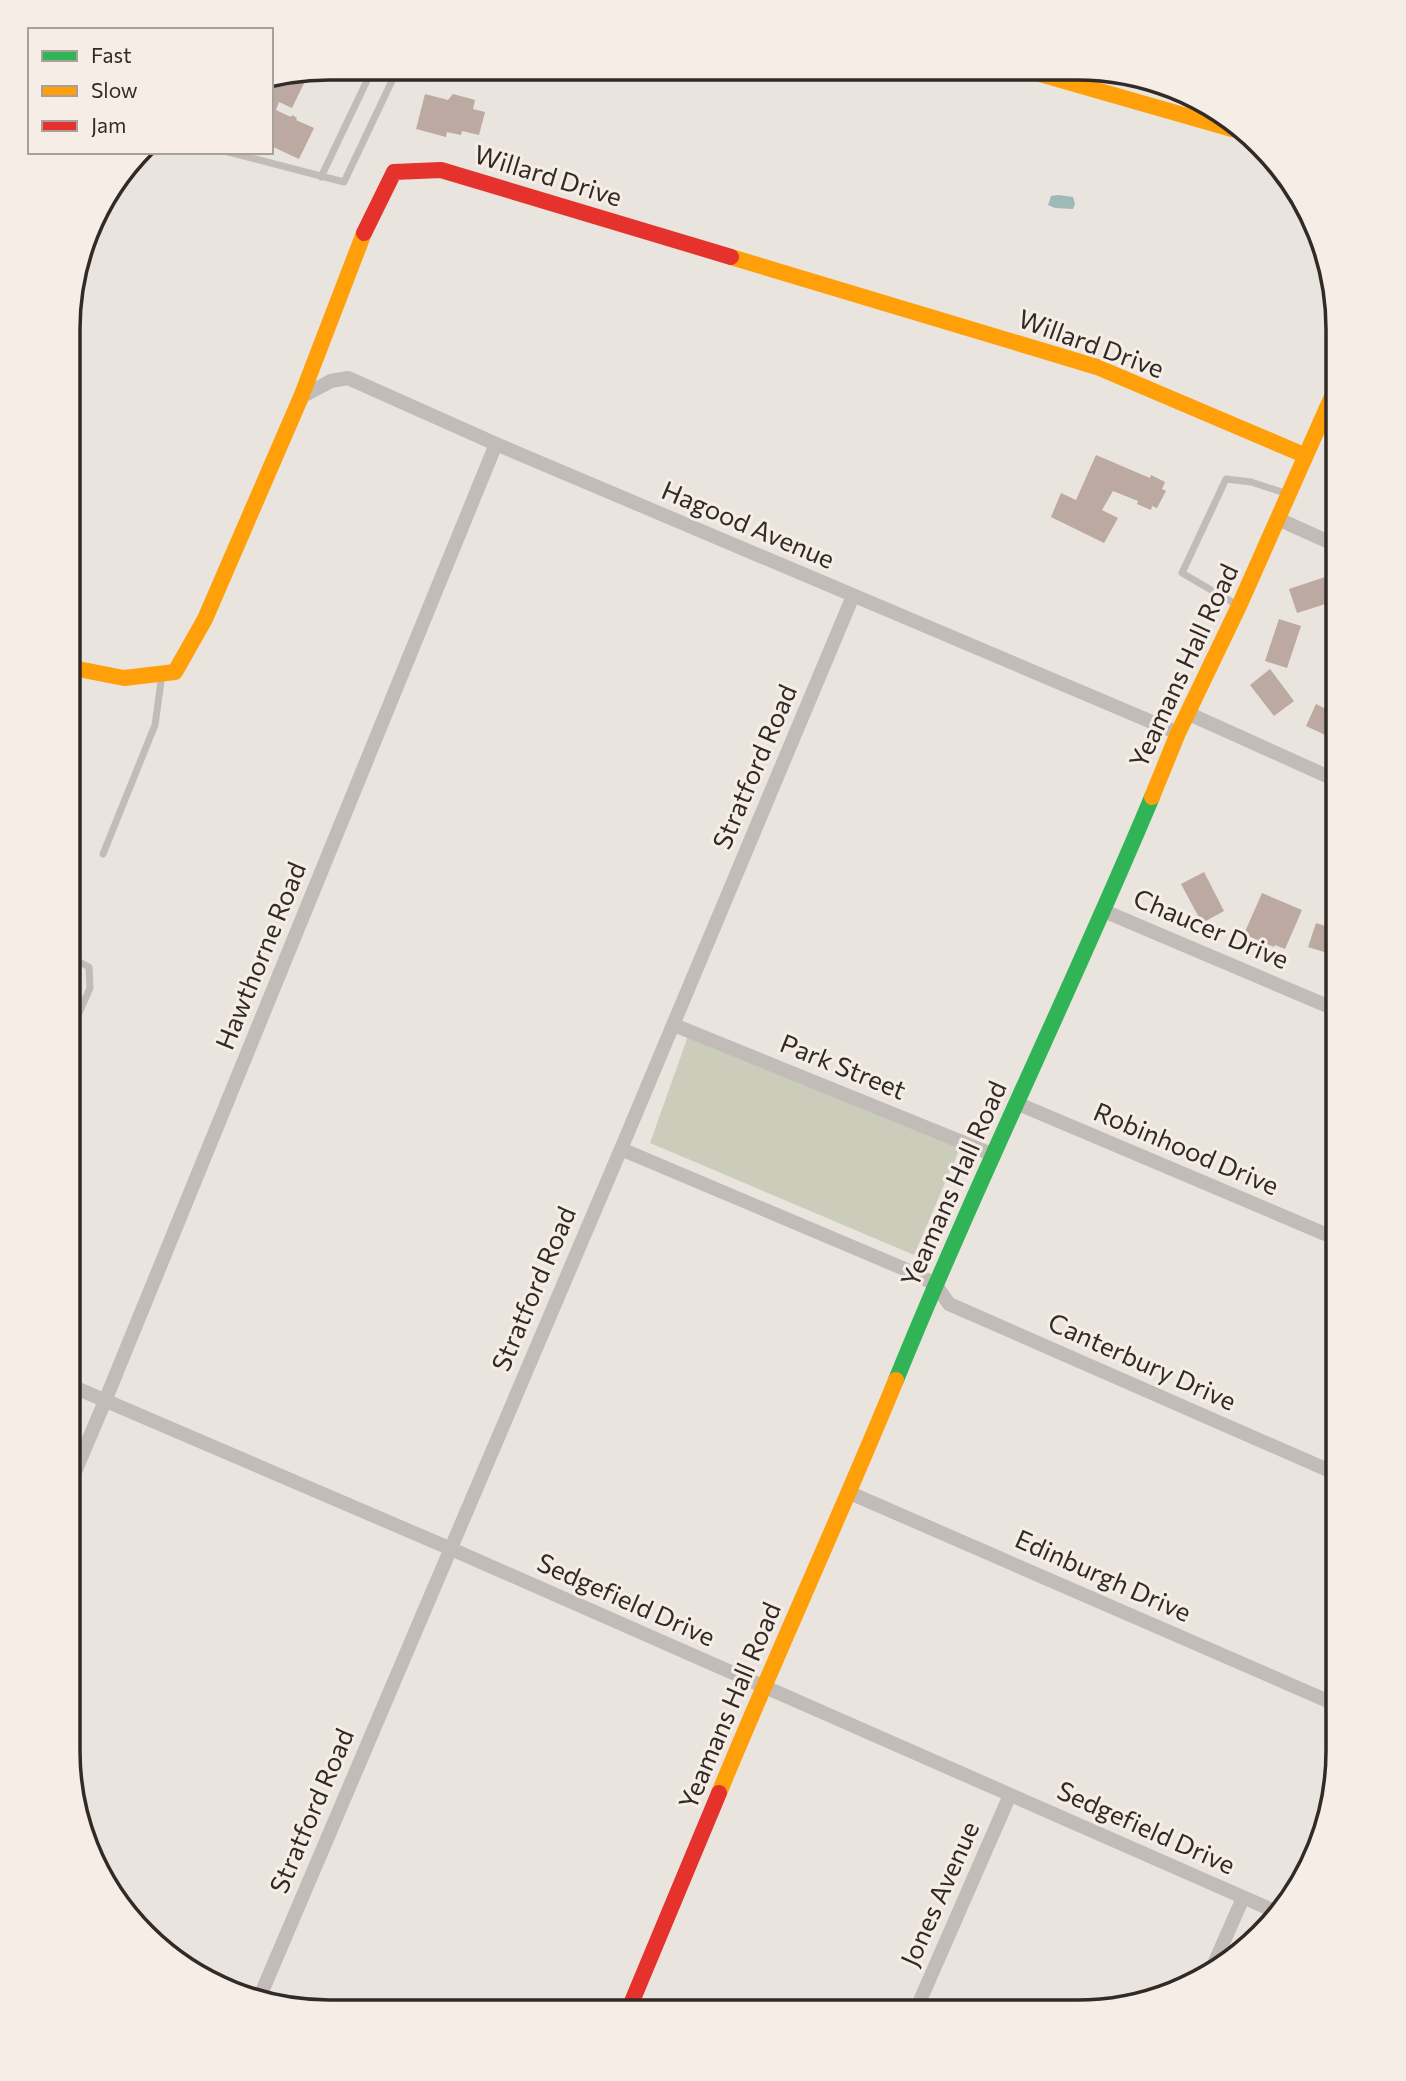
<svg xmlns="http://www.w3.org/2000/svg" width="1406" height="2081" font-family="Commissioner,sans-serif">
<style>
.green{fill:#cbcdba}
.water{fill:#9eb9b8}
.building{fill:#bba9a2}
.lines{fill:none;stroke-linecap:round;stroke-linejoin:round}
.lane{stroke:#c2bcb8;stroke-width:7}
.street{stroke:#c2bcb8;stroke-width:14}
.fast{stroke:#30b455;stroke-width:16}
.slow{stroke:#ff9f0a;stroke-width:16}
.jam{stroke:#e5322d;stroke-width:16}
.labels{text-anchor:middle;stroke-width:6;stroke-linejoin:round;paint-order:stroke}
.street-label{font-size:26px;fill:#322a27;stroke:#f6eee6}
.rim{fill:none;stroke:#322a27;stroke-width:3.5}
</style>
<rect width="100%" height="100%" fill="#eae4de"/>
<path class="green" d="M 688,1036 L 960,1148 L 914,1255 L 650,1143 Z"/>
<path class="water" d="M 1058,195 L 1073,197 L 1075,204 L 1073,209 L 1055,208 L 1048,205 L 1051,196 Z"/>
<path class="building" d="M 420,69 L 437,69 L 431,82 L 417,75 Z
M 308,72 L 310,75 L 308,80 L 306,79 L 292,108 L 279,102 L 276,110 L 291,117 L 292,115 L 297,118 L 296,120 L 314,128 L 299,159 L 271,146 L 271,78 Z
M 425,94 L 448,100 L 453,94 L 475,100 L 473,109 L 485,112 L 479,135 L 462,131 L 461,135 L 447,132 L 446,137 L 416,129 Z
M 1096,455 L 1150,478 L 1151,475 L 1165,482 L 1162,489 L 1166,491 L 1157,508 L 1152,506 L 1151,510 L 1137,504 L 1138,501 L 1113,491 L 1102,510 L 1118,518 L 1104,543 L 1051,517 L 1061,493 L 1076,500 Z
M 1331,575 L 1338,600 L 1297,613 L 1289,589 Z
M 1279,619 L 1301,626 L 1287,668 L 1265,661 Z
M 1270,669 L 1294,701 L 1274,716 L 1250,685 Z
M 1316,704 L 1338,715 L 1338,741 L 1306,726 Z
M 1204,872 L 1224,911 L 1202,923 L 1181,884 Z
M 1262,893 L 1302,910 L 1285,949 L 1275,945 L 1274,947 L 1244,934 Z
M 1316,923 L 1338,930 L 1337,956 L 1308,947 Z"/>
<g class="lines">
<path class="lane" d="M 228,152 L 344,182 L 398,68
M 321,177 L 373,68
M 1239,606 L 1182,573 L 1226,479 L 1251,482 L 1288,494
M 103,854 L 155,725 L 162,674
M 69,1036 L 90,988 L 89,967 L 70,957"/>
<path class="street" d="M 301,397 L 331,381 L 348,378 L 496,444 L 1178,733
M 1278,519 L 1338,546
M 1187,713 L 1338,781
M 1104,911 L 1337,1010
M 674,1025 L 994,1155
M 1016,1103 L 1337,1239
M 621,1149 L 907,1270 L 935,1284 L 949,1304 L 1337,1474
M 69,1385 L 449,1548 L 1279,1913
M 69,1486 L 105,1401 L 496,444
M 850,1493 L 1337,1705
M 1210,1973 L 1243,1898
M 258,2001 L 621,1149 L 853,596
M 915,2012 L 1010,1795"/>
<path class="fast" d="M 896,1380 C 976,1183 1070,993 1152,797"/>
<path class="slow" d="M 1026,70 L 1246,133
M 731,257 L 1097,367 L 1304,455
M 70,670 L 73,668 L 124,678 L 175,672 L 205,619 L 301,397 L 364,233
M 1152,797 L 1178,733 L 1239,606 L 1338,383
M 719,1793 C 776,1655 839,1519 896,1380"/>
<path class="jam" d="M 364,233 L 394,172 L 441,170 L 731,257
M 628,2011 L 719,1793"/>
</g>
<g class="labels">
<g class="street-label">
<text transform="translate(548 176) rotate(17)" y="9">Willard Drive</text>
<text transform="translate(1091 344) rotate(20)" y="9">Willard Drive</text>
<text transform="translate(748 525) rotate(23)" y="9">Hagood Avenue</text>
<text transform="translate(1184 666) rotate(-65)" y="9">Yeamans Hall Road</text>
<text transform="translate(755 767) rotate(-67)" y="9">Stratford Road</text>
<text transform="translate(1211 929) rotate(23)" y="9">Chaucer Drive</text>
<text transform="translate(261 956) rotate(-68)" y="9">Hawthorne Road</text>
<text transform="translate(843 1067) rotate(22)" y="9">Park Street</text>
<text transform="translate(1186 1149) rotate(23)" y="9">Robinhood Drive</text>
<text transform="translate(954 1184) rotate(-66)" y="9">Yeamans Hall Road</text>
<text transform="translate(534 1289) rotate(-67)" y="9">Stratford Road</text>
<text transform="translate(1142 1362) rotate(24)" y="9">Canterbury Drive</text>
<text transform="translate(1103 1576) rotate(24)" y="9">Edinburgh Drive</text>
<text transform="translate(626 1600) rotate(24)" y="9">Sedgefield Drive</text>
<text transform="translate(730 1706) rotate(-67)" y="9">Yeamans Hall Road</text>
<text transform="translate(312 1811) rotate(-67)" y="9">Stratford Road</text>
<text transform="translate(1146 1828) rotate(24)" y="9">Sedgefield Drive</text>
<text transform="translate(940 1894) rotate(-66)" y="9">Jones Avenue</text>
</g>
</g>
<path d="M0 0H1406V2081H0ZM329 80H1077A249 249 0 0 1 1326 329V1751A249 249 0 0 1 1077 2000H329A249 249 0 0 1 80 1751V329A249 249 0 0 1 329 80Z" fill="#f6eee6" fill-rule="evenodd"/>
<path class="rim" d="M329 80H1077A249 249 0 0 1 1326 329V1751A249 249 0 0 1 1077 2000H329A249 249 0 0 1 80 1751V329A249 249 0 0 1 329 80Z"/>
<rect x="28" y="28" width="245" height="126" fill="#f6eee6" stroke="#a8a09a" stroke-width="2"/>
<rect x="42" y="51" width="35" height="10" fill="#30b455" stroke="#a8a09a" stroke-width="2"/>
<text x="91" y="63" font-size="21" fill="#322a27">Fast</text>
<rect x="42" y="86" width="35" height="10" fill="#ff9f0a" stroke="#a8a09a" stroke-width="2"/>
<text x="91" y="98" font-size="21" fill="#322a27">Slow</text>
<rect x="42" y="121" width="35" height="10" fill="#e5322d" stroke="#a8a09a" stroke-width="2"/>
<text x="91" y="133" font-size="21" fill="#322a27">Jam</text>
</svg>
